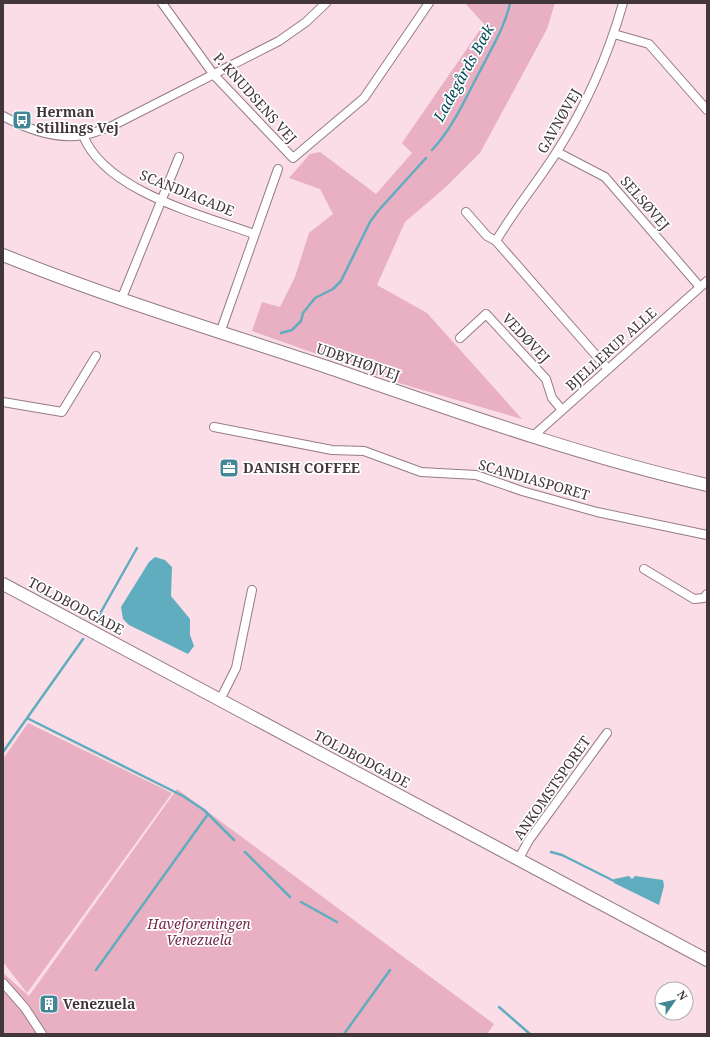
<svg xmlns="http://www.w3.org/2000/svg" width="710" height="1037" font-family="'Noto Serif',serif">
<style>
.green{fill:#e9afc3}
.water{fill:#60adbf}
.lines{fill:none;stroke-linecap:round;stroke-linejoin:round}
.stream{stroke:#60adbf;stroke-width:2.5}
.street-casing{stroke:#967c84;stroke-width:10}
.secondary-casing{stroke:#967c84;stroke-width:14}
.street{stroke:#fff;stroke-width:8}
.secondary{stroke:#fff;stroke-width:12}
.labels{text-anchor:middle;stroke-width:3.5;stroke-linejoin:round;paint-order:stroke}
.street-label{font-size:14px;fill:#42363a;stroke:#fff}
.poi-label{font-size:14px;font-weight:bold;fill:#42363a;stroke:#fff;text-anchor:start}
.park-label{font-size:14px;font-style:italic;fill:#782d4d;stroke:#fff}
.water-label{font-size:15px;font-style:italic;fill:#024b59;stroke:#fff}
</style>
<rect width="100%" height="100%" fill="#fadde6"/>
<path class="green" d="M 465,3 L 555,3 L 547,29 L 480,153 L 447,186 L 405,222 L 377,285 L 427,313 L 522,419 L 402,384 L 252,331 L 262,302 L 280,307 L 295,277 L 309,233 L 333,214 L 320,189 L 289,178 L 310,154 L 320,152 L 376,194 L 412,153 L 402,143 L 484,24 Z
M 28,723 L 172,793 L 27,993 L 3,962 L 3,759 Z
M 177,789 L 494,1024 L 487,1034 L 3,1034 L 3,973 L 29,996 Z"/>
<path class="water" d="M 155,557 L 165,560 L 172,567 L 171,596 L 190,619 L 190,635 L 194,646 L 188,654 L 129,625 L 123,619 L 121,607 L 149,562 Z
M 629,876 L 632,879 L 635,876 L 663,880 L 664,886 L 659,905 L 614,883 L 614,879 Z"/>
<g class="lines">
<path class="stream" d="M 432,150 C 453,128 466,97 480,71 C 491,49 505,27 510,3
M 281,333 L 292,330 L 301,321 L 303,313 L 315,298 L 333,289 L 341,281 L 370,222 L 378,211 L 426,158
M 97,619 L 137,548
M 27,718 L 183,796 L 204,810 L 234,840
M 3,752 L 83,639
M 245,852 L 290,897
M 551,852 L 562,855 L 614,881
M 301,902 L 337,922
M 96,970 L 208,814
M 499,1007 L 530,1034
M 344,1034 L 390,970"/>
<defs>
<path id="street" d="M 162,3 L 214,75 L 293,158 L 364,98 L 429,3
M 614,34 L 649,44 L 707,110
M 3,116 C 27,129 55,140 83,135 C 93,134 103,129 112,126 L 279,41 L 306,22 L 326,3
M 83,135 C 104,191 202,215 254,234
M 557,152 L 605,177 L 700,287
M 466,212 L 487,236 L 496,241
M 121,300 L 179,157
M 220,333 L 278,169
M 460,338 L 486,314 L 546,379 L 552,398 L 562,410
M 608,369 L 496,241 C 514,210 537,183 556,153 C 586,106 608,56 623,3
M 3,402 L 62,412 L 96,356
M 214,427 L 332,450 L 364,451 L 421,472 L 476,475 L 522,491 L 597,512 L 707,535
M 532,437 L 707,281
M 644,569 L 694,599 L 704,598 L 707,594
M 220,700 L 236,668 L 252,590
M 518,860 L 529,840 L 607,733
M 3,983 L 25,1008 L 42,1034"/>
<path id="secondary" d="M 3,255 C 109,298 218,331 327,367 C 452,410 577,455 707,485
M 3,584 L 707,960"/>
</defs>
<use href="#street" class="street-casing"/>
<use href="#secondary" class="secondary-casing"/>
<use href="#street" class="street"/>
<use href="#secondary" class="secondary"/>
</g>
<defs>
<symbol id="bus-square" viewBox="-11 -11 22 22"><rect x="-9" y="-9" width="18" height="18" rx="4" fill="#438696" stroke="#fff"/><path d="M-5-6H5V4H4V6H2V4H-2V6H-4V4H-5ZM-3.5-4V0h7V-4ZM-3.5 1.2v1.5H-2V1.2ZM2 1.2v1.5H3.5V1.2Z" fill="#fff"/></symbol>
<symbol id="office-square" viewBox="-11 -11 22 22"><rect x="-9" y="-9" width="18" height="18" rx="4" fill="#438696" stroke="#fff"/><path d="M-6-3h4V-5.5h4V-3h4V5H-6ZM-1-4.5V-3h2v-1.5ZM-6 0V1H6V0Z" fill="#fff"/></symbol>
<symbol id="building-square" viewBox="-11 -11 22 22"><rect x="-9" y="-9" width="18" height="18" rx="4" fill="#438696" stroke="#fff"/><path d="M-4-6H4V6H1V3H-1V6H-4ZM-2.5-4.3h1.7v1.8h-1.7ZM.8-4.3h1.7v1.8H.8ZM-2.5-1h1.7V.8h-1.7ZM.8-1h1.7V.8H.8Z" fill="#fff"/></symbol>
</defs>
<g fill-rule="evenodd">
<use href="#bus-square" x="11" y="109" width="22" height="22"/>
<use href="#office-square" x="218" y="457" width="22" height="22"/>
<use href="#building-square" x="38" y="993" width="22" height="22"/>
</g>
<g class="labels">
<g class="street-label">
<text transform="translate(255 98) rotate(48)" y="5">P. KNUDSENS VEJ</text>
<text transform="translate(559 121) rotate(-60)" y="5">GAVNØVEJ</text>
<text transform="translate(187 193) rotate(22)" y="5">SCANDIAGADE</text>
<text transform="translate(645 203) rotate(49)" y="5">SELSØVEJ</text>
<text transform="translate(526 338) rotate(47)" y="5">VEDØVEJ</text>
<text transform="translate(611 349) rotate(-42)" y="5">BJELLERUP ALLE</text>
<text transform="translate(358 362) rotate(19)" y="5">UDBYHØJVEJ</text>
<text transform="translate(534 480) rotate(16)" y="5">SCANDIASPORET</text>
<text transform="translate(76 606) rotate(28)" y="5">TOLDBODGADE</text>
<text transform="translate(362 759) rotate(28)" y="5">TOLDBODGADE</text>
<text transform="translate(552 788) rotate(-55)" y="5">ANKOMSTSPORET</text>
</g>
<g class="poi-label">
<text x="36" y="117">Herman<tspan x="36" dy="16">Stillings Vej</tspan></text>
<text x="243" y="473">DANISH COFFEE</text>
<text x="63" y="1009">Venezuela</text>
</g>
<g class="park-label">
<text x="199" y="929">Haveforeningen<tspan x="199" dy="16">Venezuela</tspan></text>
</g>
<g class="water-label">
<text transform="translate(464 73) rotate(-61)" y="5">Ladegårds Bæk</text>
</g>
</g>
<rect width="710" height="1037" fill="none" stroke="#42363a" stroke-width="8"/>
<g transform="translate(674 1001) rotate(56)"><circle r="19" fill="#ffffff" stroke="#b3afb0"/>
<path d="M0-3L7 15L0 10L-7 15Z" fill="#438696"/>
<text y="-6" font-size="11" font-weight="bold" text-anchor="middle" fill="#42363a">N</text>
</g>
</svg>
